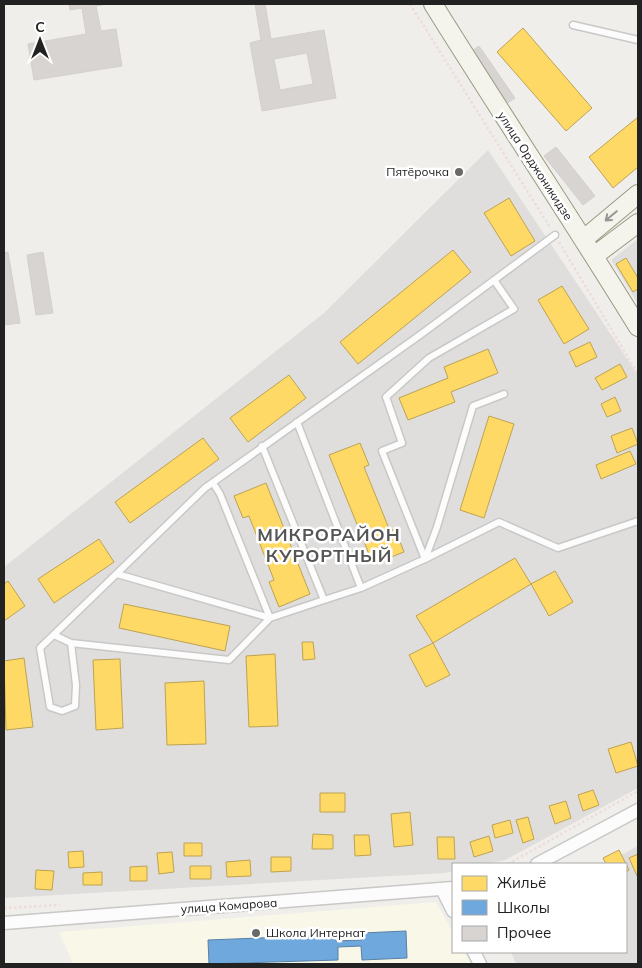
<svg xmlns="http://www.w3.org/2000/svg" width="642" height="968" font-family="Mulish,sans-serif">
<style>
.residential{fill:#dfdedc}
.education{fill:#f8f7e8}
.homes{fill:#ffd966;stroke:#bda252}
.schools{fill:#6fa8dc;stroke:#5880a4}
.building{fill:#d7d4d2;stroke:#d3cfcc;fill-rule:evenodd}
.lines{fill:none;stroke-linecap:round;stroke-linejoin:round}
.lane-casing{stroke:#c9c8c7;stroke-width:9}
.street-casing{stroke:#c9c8c7;stroke-width:15}
.secondary-casing{stroke:#9a9a81;stroke-width:20}
.path{stroke:#ecdcdb;stroke-width:2.5;stroke-dasharray:2.5 2.5;stroke-linecap:butt}
.lane{stroke:#fdfcfc;stroke-width:6}
.street{stroke:#fdfcfc;stroke-width:12}
.secondary{stroke:#f4f4ed;stroke-width:18}
.oneway{stroke:#969692}
.poi-dot{fill:#6a6968;stroke:#fff;stroke-width:2}
.labels{text-anchor:middle;stroke-width:5;stroke-linejoin:round;paint-order:stroke}
.street-label{font-size:12px;fill:#222;stroke:#fff}
.poi-label{font-size:12px;fill:#222;stroke:#fff;text-anchor:end}
.district-label{font-size:18px;font-weight:bold;letter-spacing:1px;fill:#555;stroke:#fff}
</style>
<rect width="100%" height="100%" fill="#f0eeeb"/>
<path class="residential" d="M 488,150 L 638,375 L 638,788 L 505,860 L 484,864 L 453,864 L 453,871 L 445,873 L 4,898 L 4,567 L 324,313 Z
M 638,239 L 638,304 L 611,260 Z
M 638,846 L 638,964 L 516,964 L 511,952 L 626,952 L 626,864 L 604,864 Z"/>
<path class="education" d="M 436,902 L 453,933 L 453,952 L 464,952 L 471,964 L 73,964 L 59,932 Z"/>
<path class="homes" d="M 523,28 L 592,108 L 566,131 L 497,52 Z
M 638,117 L 638,167 L 613,188 L 589,157 Z
M 509,198 L 535,241 L 511,256 L 484,213 Z
M 453,250 L 471,272 L 358,364 L 340,342 Z
M 626,258 L 638,278 L 638,289 L 633,292 L 616,264 Z
M 562,286 L 589,329 L 564,344 L 538,300 Z
M 590,342 L 597,357 L 576,367 L 569,352 Z
M 488,349 L 498,373 L 451,392 L 455,402 L 408,420 L 399,398 L 448,378 L 444,367 Z
M 620,364 L 627,377 L 602,390 L 595,378 Z
M 289,375 L 306,398 L 248,442 L 230,418 Z
M 615,397 L 621,411 L 607,417 L 601,404 Z
M 489,416 L 514,424 L 484,518 L 460,510 Z
M 632,428 L 638,444 L 617,453 L 611,436 Z
M 203,438 L 219,459 L 130,523 L 115,502 Z
M 360,443 L 369,465 L 364,467 L 390,531 L 395,529 L 404,552 L 373,564 L 329,455 Z
M 630,451 L 636,464 L 601,479 L 596,465 Z
M 266,483 L 310,594 L 279,607 L 269,582 L 274,580 L 249,516 L 243,518 L 234,496 Z
M 99,539 L 114,562 L 54,603 L 38,579 Z
M 515,558 L 531,584 L 433,643 L 416,616 Z
M 555,571 L 573,602 L 549,616 L 531,584 Z
M 8,581 L 25,606 L 4,621 L 4,584 Z
M 124,604 L 230,626 L 225,651 L 119,628 Z
M 302,642 L 313,642 L 315,659 L 303,660 Z
M 433,643 L 450,675 L 426,687 L 409,655 Z
M 275,654 L 278,726 L 249,727 L 246,656 Z
M 24,658 L 33,727 L 6,730 L 4,661 Z
M 120,659 L 123,728 L 96,730 L 93,660 Z
M 204,681 L 206,744 L 167,745 L 165,683 Z
M 631,742 L 638,766 L 616,773 L 608,749 Z
M 593,790 L 599,805 L 583,811 L 578,795 Z
M 320,793 L 345,793 L 345,812 L 320,812 Z
M 566,801 L 571,818 L 555,824 L 549,806 Z
M 410,812 L 413,845 L 394,847 L 391,814 Z
M 528,817 L 534,839 L 523,843 L 516,820 Z
M 510,820 L 513,833 L 495,838 L 492,825 Z
M 313,834 L 333,835 L 333,849 L 312,849 Z
M 354,835 L 369,835 L 371,855 L 355,856 Z
M 489,836 L 493,851 L 474,857 L 470,842 Z
M 437,837 L 454,837 L 455,859 L 438,859 Z
M 184,843 L 202,843 L 202,856 L 184,856 Z
M 619,850 L 629,870 L 626,872 L 626,864 L 606,864 L 603,858 Z
M 83,851 L 84,867 L 69,868 L 68,852 Z
M 172,852 L 174,872 L 159,874 L 157,853 Z
M 638,854 L 638,875 L 637,876 L 629,858 Z
M 271,857 L 291,857 L 291,871 L 271,872 Z
M 250,860 L 251,876 L 227,877 L 226,862 Z
M 147,866 L 147,881 L 130,881 L 130,867 Z
M 190,866 L 211,866 L 211,879 L 190,879 Z
M 36,870 L 54,871 L 52,890 L 35,889 Z
M 102,872 L 102,885 L 83,885 L 83,873 Z"/>
<path class="schools" d="M 406,931 L 407,958 L 362,960 L 361,946 L 338,947 L 338,960 L 209,964 L 208,940 L 336,935 L 336,941 L 362,940 L 362,933 Z"/>
<path class="building" d="M 69,4 L 107,4 L 96,6 L 101,31 L 116,29 L 122,66 L 34,80 L 28,44 L 86,34 L 82,8 L 70,10 Z
M 255,4 L 265,4 L 271,39 L 324,30 L 336,98 L 262,111 L 250,43 L 261,40 ZM 307,53 L 313,84 L 280,90 L 274,59 Z
M 479,46 L 515,98 L 506,104 L 470,52 Z
M 556,147 L 595,196 L 583,205 L 544,156 Z
M 8,252 L 20,323 L 4,325 L 4,253 Z
M 43,252 L 53,313 L 36,315 L 27,255 Z"/>
<g class="lines">
<defs>
<path id="lane" d="M 573,25 L 638,40
M 504,394 L 473,406 L 437,527 L 425,559 L 499,522 L 558,548 L 638,521
M 297,422 L 361,588 L 425,559 L 382,451 L 402,443 L 386,397 L 429,358 L 514,309 L 494,280
M 262,446 L 324,600 L 361,588
M 213,483 L 220,494 L 270,618 L 324,600
M 54,635 L 71,643 L 76,685 L 75,706 L 62,711 L 50,707 L 40,648 L 205,488 L 420,335 L 555,235
M 71,643 L 229,660 L 270,618 L 117,574"/>
<path id="street" d="M 537,864 L 638,810
M 442,889 L 453,911
M 4,923 L 453,888
M 474,952 L 480,964"/>
<path id="secondary" d="M 433,4 C 500,112 571,218 638,327
M 584,239 L 638,194
M 594,256 L 638,223"/>
</defs>
<use href="#lane" class="lane-casing"/>
<use href="#street" class="street-casing"/>
<use href="#secondary" class="secondary-casing"/>
<path class="path" d="M 410,4 L 551,229
M 559,242 L 638,374
M 508,864 L 638,791
M 4,908 L 60,905"/>
<use href="#lane" class="lane"/>
<use href="#street" class="street"/>
<use href="#secondary" class="secondary"/>
</g>
<defs><path id="oneway-shaft" d="M-6 0H5M1.5-3L5.5 0L1.5 3" fill="none" stroke-width="1.6" stroke-linecap="round" stroke-linejoin="round" transform="scale(1.25)"/></defs>
<use class="oneway" href="#oneway-shaft" transform="translate(611 216) rotate(140)"/>
<g class="poi-dot">
<circle cx="459" cy="172" r="5"/>
<circle cx="256" cy="933" r="5"/>
</g>
<g class="labels">
<g class="street-label">
<text transform="translate(535 166) rotate(57)" y="4">улица Орджоникидзе</text>
<text transform="translate(229 906) rotate(-4)" y="4">улица Комарова</text>
</g>
<g class="poi-label">
<text x="449" y="176">Пятёрочка</text>
<text x="266" y="937" text-anchor="start">Школа Интернат</text>
</g>
<g class="district-label">
<text x="329" y="541">МИКРОРАЙОН<tspan x="329" dy="21">КУРОРТНЫЙ</tspan></text>
</g>
</g>
<rect width="642" height="968" fill="none" stroke="#222222" stroke-width="10"/>
<rect x="452" y="863" width="175" height="90" fill="#ffffff" stroke="#a7a7a7"/>
<rect x="462" y="876" width="25" height="15" fill="#ffd966" stroke="#a7a7a7"/>
<text x="497" y="888" font-size="15" fill="#222222">Жильё</text>
<rect x="462" y="900" width="25" height="15" fill="#6fa8dc" stroke="#a7a7a7"/>
<text x="497" y="913" font-size="15" fill="#222222">Школы</text>
<rect x="462" y="926" width="25" height="15" fill="#d7d4d2" stroke="#a7a7a7"/>
<text x="497" y="938" font-size="15" fill="#222222">Прочее</text>
<g transform="translate(40 40)" stroke="#ffffff" stroke-width="4" paint-order="stroke">
<path d="M0-4L9 19L0 12L-9 19Z" fill="#222222"/>
<text y="-8" font-size="14" font-weight="bold" text-anchor="middle" fill="#222222">С</text>
</g>
</svg>
